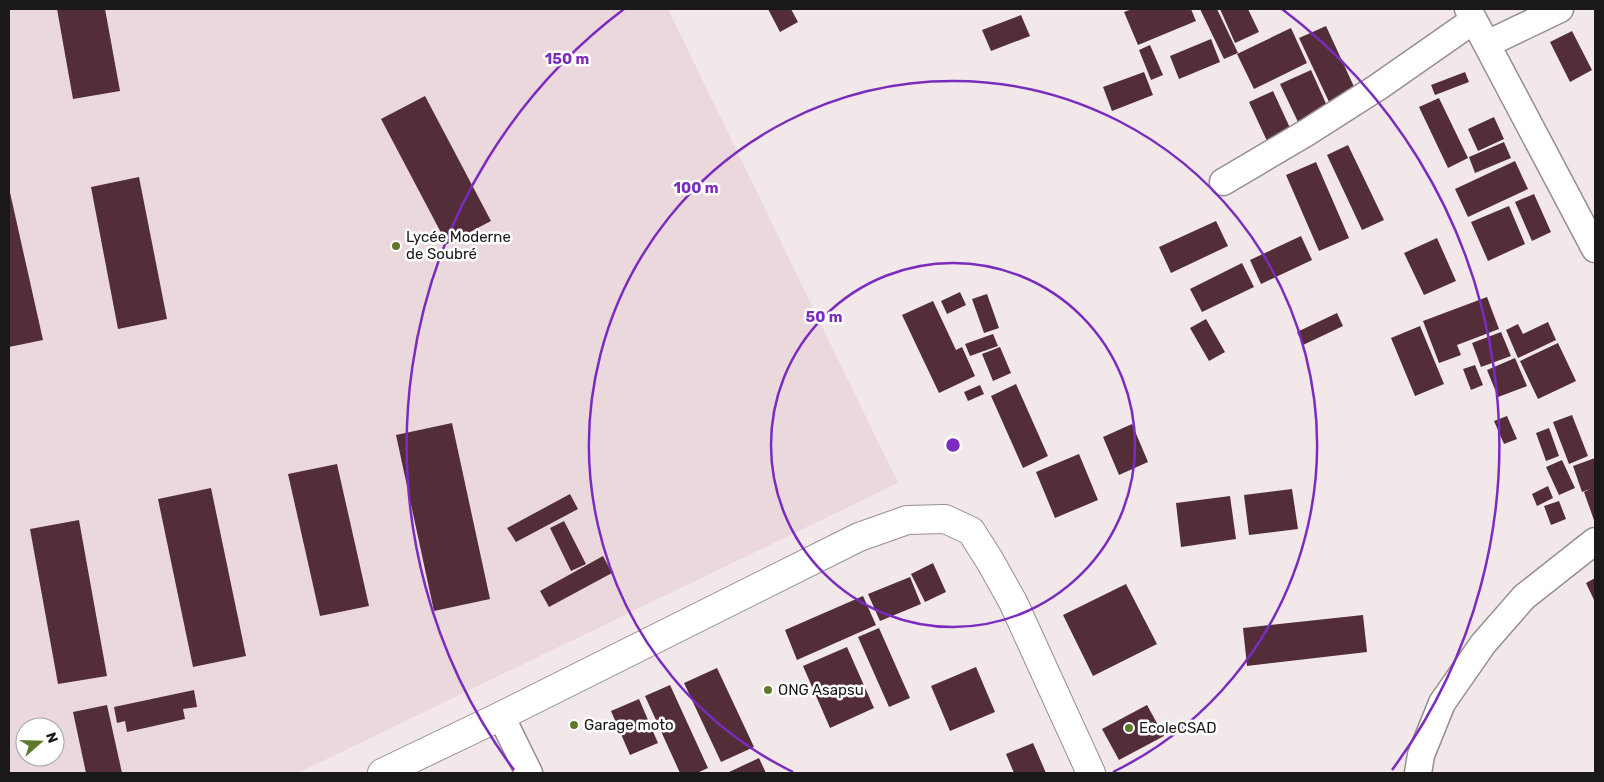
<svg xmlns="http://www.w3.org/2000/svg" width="1604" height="782" font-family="Rubik,sans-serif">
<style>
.built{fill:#ebd8dc;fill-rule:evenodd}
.building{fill:#532e38}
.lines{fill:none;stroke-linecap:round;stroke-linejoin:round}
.street-casing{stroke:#978e90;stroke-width:29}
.secondary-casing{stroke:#978e90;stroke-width:30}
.street{stroke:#fff;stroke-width:26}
.secondary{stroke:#fff;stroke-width:28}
.ring{fill:none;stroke:#7b2cbf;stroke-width:2.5}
.poi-dot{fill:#5f792b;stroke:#fff;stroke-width:2}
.labels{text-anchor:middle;stroke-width:5;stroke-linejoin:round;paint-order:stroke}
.poi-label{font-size:15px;fill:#1b1819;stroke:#fff;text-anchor:start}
.centre{fill:#7b2cbf;stroke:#fff;stroke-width:2.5}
.ring-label{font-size:15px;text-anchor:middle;font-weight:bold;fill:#7b2cbf;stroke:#fff;stroke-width:5;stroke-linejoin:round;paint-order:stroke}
</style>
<rect width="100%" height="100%" fill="#f2e8ea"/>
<path class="built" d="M 9,9 L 668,9 L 898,483 L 298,773 L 9,773 ZM 25,727 L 55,727 L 55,757 L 25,757 Z"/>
<path class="building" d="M 57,9 L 105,9 L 120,91 L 73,99 Z
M 768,9 L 791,9 L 798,22 L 780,32 Z
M 1132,9 L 1191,9 L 1196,21 L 1138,45 L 1124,12 Z
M 1200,9 L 1217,9 L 1238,53 L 1224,59 Z
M 1220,9 L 1248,9 L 1259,32 L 1235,43 Z
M 1021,15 L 1030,36 L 991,51 L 982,30 Z
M 1326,26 L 1356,91 L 1330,104 L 1299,38 Z
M 1291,28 L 1307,63 L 1254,89 L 1237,54 Z
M 1572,31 L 1592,70 L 1570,82 L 1550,42 Z
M 1211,39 L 1220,62 L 1179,79 L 1170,56 Z
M 1150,45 L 1163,75 L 1151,80 L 1139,50 Z
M 1311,70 L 1328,108 L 1298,122 L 1280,84 Z
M 1144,72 L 1153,95 L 1112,111 L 1103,87 Z
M 1465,72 L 1469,82 L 1435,95 L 1431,85 Z
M 1273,91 L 1291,130 L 1267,141 L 1249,102 Z
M 425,96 L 491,221 L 447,244 L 381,119 Z
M 1439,98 L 1468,158 L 1448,168 L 1419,107 Z
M 1494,117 L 1504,139 L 1478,151 L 1468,129 Z
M 1504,142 L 1511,158 L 1475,173 L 1469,157 Z
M 1348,145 L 1384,220 L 1362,230 L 1327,155 Z
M 1515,161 L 1528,189 L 1468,217 L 1455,189 Z
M 1316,162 L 1349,238 L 1319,251 L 1286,175 Z
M 139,177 L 167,319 L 118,329 L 91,187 Z
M 9,188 L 43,340 L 9,347 Z
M 1534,194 L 1551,232 L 1532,241 L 1515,202 Z
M 1509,206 L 1525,244 L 1488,261 L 1471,222 Z
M 1216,221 L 1228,246 L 1171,273 L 1159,247 Z
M 1301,236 L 1312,260 L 1261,284 L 1250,260 Z
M 1437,238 L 1456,281 L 1424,295 L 1404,253 Z
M 1242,263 L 1254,287 L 1202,312 L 1190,289 Z
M 960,292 L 966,305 L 947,314 L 941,301 Z
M 987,294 L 999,328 L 984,333 L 972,299 Z
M 1487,297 L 1499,329 L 1457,345 L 1461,355 L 1439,363 L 1423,321 Z
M 933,301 L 956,350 L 962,347 L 975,376 L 939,393 L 902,315 Z
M 1337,313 L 1343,326 L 1303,345 L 1297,332 Z
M 1206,319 L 1225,352 L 1209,361 L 1190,328 Z
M 1548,322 L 1556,340 L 1518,358 L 1506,330 L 1518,324 L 1523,334 Z
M 1420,326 L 1444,384 L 1415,396 L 1391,338 Z
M 1501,332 L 1511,356 L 1481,367 L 1472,343 Z
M 993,334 L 998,346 L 970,356 L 965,344 Z
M 1558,343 L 1576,381 L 1538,399 L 1520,361 Z
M 1000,347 L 1011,373 L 993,381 L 982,354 Z
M 1515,358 L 1527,386 L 1498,397 L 1487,370 Z
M 1475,365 L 1483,385 L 1471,390 L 1463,369 Z
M 1016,384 L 1048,456 L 1023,468 L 991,396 Z
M 980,385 L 984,394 L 968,401 L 964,392 Z
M 1572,415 L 1588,456 L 1569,464 L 1553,422 Z
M 1507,416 L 1517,439 L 1504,444 L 1494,421 Z
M 452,423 L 490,599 L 434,611 L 396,435 Z
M 1132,424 L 1148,462 L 1119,475 L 1103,437 Z
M 1549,428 L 1559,456 L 1546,461 L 1536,433 Z
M 1079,454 L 1098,500 L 1055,518 L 1036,472 Z
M 1595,458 L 1595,523 L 1584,492 L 1590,489 L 1582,492 L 1573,466 Z
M 1562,460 L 1575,488 L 1559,495 L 1546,467 Z
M 337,464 L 369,606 L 320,616 L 288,474 Z
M 1548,486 L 1553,498 L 1537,506 L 1532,494 Z
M 211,488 L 246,656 L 193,667 L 158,499 Z
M 1292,489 L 1298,529 L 1249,535 L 1244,495 Z
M 570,494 L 578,509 L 516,542 L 507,528 Z
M 1230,496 L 1236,539 L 1181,547 L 1176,503 Z
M 1559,501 L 1566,519 L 1551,525 L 1544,506 Z
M 79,520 L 107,676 L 58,684 L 30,529 Z
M 564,521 L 586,564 L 571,571 L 550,528 Z
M 603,556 L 612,573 L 549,607 L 540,591 Z
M 933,563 L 946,592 L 925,602 L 911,574 Z
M 910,577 L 921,604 L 880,621 L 868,594 Z
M 1595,578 L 1595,602 L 1586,583 Z
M 1126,584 L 1157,644 L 1093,676 L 1063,615 Z
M 863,596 L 876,625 L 797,660 L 785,630 Z
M 1363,615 L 1367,652 L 1247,666 L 1243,628 Z
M 879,628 L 910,698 L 889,707 L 858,637 Z
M 847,647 L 874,708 L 830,728 L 803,666 Z
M 976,667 L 995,712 L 950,731 L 931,686 Z
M 717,668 L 754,747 L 721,762 L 684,683 Z
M 670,685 L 708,768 L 697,773 L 680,773 L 645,696 Z
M 194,690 L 197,707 L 183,709 L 185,719 L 127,732 L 125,721 L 117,723 L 114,707 Z
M 639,699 L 658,743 L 630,755 L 611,711 Z
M 107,705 L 122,773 L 86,773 L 73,712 Z
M 1147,705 L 1164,736 L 1119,760 L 1102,729 Z
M 1033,743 L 1046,773 L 1014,773 L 1006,754 Z
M 759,758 L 766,773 L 727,773 Z"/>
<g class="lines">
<defs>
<path id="street" d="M 1468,9 L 1595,249
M 1487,44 L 1560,9
M 1223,182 L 1306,133 L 1378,87 L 1474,20
M 501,716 L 529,773
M 1418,773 L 1421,755 L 1442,703 L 1483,644 L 1524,597 L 1595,541"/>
<path id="secondary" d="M 382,773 L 501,716 L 859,537 L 907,520 L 945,519 L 971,531 L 990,561 L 1013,602 L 1091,773"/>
</defs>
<use href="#street" class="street-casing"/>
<use href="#secondary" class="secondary-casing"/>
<use href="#street" class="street"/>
<use href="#secondary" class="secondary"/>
</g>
<g class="ring">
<circle cx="953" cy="445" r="182"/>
<path d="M793 772A364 364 0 1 1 1113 772"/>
<path d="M514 770A546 546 0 0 1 624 9M1282 9A546 546 0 0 1 1392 770"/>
</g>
<g class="poi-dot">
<circle cx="396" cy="246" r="5"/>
<circle cx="768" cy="690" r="5"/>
<circle cx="574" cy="725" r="5"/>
<circle cx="1129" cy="728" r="5"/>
</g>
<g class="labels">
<g class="poi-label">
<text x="406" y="242">Lycée Moderne<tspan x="406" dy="17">de Soubré</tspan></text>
<text x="778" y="695">ONG Asapsu</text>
<text x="584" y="730">Garage moto</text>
<text x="1139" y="733">EcoleCSAD</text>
</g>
</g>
<circle cx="953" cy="445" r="8" class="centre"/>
<g class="ring-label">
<text x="567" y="64">150 m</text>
<text x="696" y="193">100 m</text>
<text x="824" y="322">50 m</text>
</g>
<rect width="1604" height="782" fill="none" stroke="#1b1819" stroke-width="20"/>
<g transform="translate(40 742) rotate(70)"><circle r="24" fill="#ffffff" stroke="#a4a3a3"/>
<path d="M0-4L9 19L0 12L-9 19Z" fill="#5f792b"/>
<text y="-8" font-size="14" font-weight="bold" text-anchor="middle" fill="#1b1819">N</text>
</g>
</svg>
